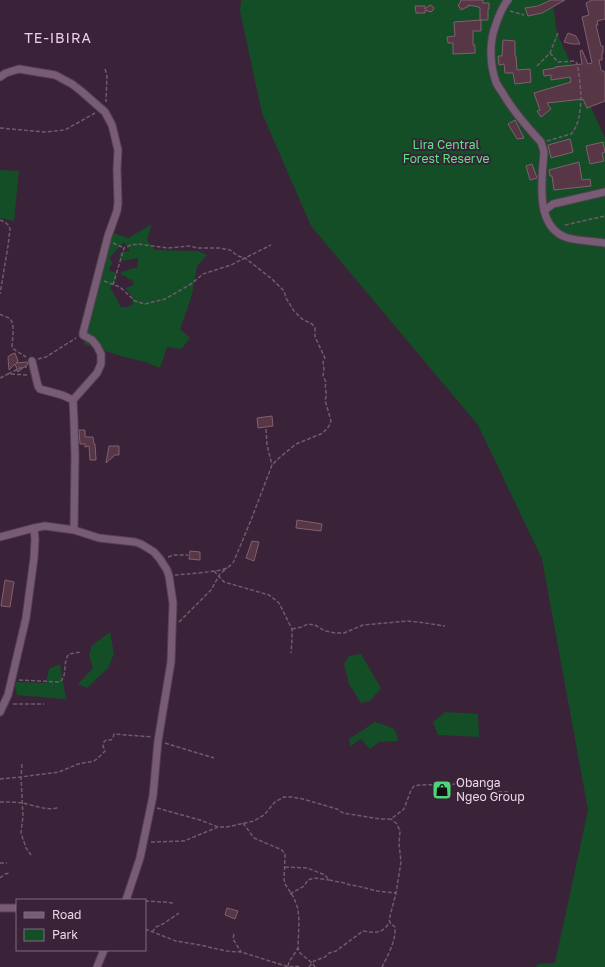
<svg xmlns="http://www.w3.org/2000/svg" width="605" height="967" font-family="'Golos Text',sans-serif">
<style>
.green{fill:#144e27;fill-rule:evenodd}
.building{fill:#573646;stroke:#835f6f}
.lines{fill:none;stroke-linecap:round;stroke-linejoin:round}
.minor-casing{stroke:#554053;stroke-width:9}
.path{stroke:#705b6e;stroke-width:1.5;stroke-dasharray:4 2;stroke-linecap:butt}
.minor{stroke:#785c75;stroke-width:7}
.labels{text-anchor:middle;stroke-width:4;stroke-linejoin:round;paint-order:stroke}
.park-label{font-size:12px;fill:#5de586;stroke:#3a2238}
.poi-label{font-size:12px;fill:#e9d9e7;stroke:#3a2238;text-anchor:start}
.quarter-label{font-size:14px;letter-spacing:1px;fill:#efceea;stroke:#3a2238}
</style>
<rect width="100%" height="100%" fill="#3a2238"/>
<path class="green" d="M 241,0 L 552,0 L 557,33 L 605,138 L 605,967 L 536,967 L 538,964 L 555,963 L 588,810 L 542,559 L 478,425 L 311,226 L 262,113 L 240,11 Z
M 0,170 L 19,171 L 14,221 L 0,218 Z
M 152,224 L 147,240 L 155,250 L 198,251 L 207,255 L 197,266 L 192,295 L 180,329 L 190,338 L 181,349 L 167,347 L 160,368 L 145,362 L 121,356 L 84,344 L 113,233 L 128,238 ZM 124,242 L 130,251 L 121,252 L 119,256 L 122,261 L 138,258 L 138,267 L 121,272 L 121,275 C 125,275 127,279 132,280 L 134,285 L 125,288 L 131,295 L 133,304 L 127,307 L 121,307 L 110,287 L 115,283 L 116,273 L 110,271 L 109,268 L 112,264 L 112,261 L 110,260 L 110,257 Z
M 110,632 L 114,654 L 108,668 L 87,688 L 78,684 L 93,668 L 89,655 L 91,649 L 91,646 Z
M 361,654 L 381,688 L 370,701 L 361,703 L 349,684 L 344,664 L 349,656 Z
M 60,664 L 66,699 L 17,695 L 15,686 L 16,682 L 46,683 L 49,669 Z
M 445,712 L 478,714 L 479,737 L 438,735 L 433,722 Z
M 375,722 C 388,727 397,725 398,741 L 379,742 L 370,749 L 361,739 L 350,746 L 349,739 Z"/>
<path class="building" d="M 461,0 L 483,0 L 483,3 L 489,3 L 489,9 L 488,9 L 488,20 L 480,20 L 480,8 L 479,8 L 479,7 L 468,5 L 469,6 L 461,10 L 458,5 L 460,3 Z
M 551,0 L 565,0 L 542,13 L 528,16 L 525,8 L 538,6 Z
M 592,0 L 605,0 L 605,19 L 597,21 L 598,25 L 596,25 L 601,46 L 603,46 L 603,53 L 602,53 L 602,60 L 599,60 L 601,70 L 605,72 L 605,101 L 587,108 L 583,99 L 547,103 L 551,109 L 541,117 L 537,111 L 540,110 L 534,93 L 571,82 L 570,77 L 551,80 L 551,75 L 544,76 L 543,70 L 555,68 L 555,67 L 582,64 L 580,51 L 582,50 L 588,64 L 592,63 L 582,17 L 589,15 L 586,3 Z
M 430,5 L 432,6 L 434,8 L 433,10 L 431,12 L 425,10 L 425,13 L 416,13 L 415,6 L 425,6 L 425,9 Z
M 481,20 L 481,31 L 473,31 L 473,45 L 475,45 L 475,53 L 453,54 L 453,43 L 448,43 L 447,37 L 455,36 L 454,22 Z
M 568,33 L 576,36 L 580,44 L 572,44 L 564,42 Z
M 503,40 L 515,41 L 515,56 L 516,56 L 517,70 L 530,69 L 531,82 L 515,84 L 513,73 L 505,73 L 504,64 L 499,65 L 498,56 L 502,56 Z
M 515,120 L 524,138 L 517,139 L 508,124 Z
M 570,139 L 573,152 L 551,158 L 548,145 Z
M 603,142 L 605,152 L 602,153 L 604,161 L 590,164 L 586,146 Z
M 579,162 L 582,180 L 590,179 L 591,186 L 554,190 L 552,176 L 550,176 L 549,170 Z
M 532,164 L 537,178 L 530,180 L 526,166 Z
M 15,353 L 18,361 L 16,363 L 27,362 L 28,364 L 18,372 L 15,364 L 9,370 L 8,357 L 10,355 Z
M 272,416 L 273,426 L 258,428 L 257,418 Z
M 79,430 L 85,430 L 85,437 L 93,437 L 94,444 L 95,444 L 96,460 L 90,460 L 89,446 L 85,447 L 85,444 L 80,444 Z
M 109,446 L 119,446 L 119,455 L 115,455 L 106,463 Z
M 297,520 L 322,524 L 321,531 L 296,528 Z
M 252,541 L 259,542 L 254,561 L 246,558 Z
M 190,551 L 200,552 L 200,560 L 189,559 Z
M 5,580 L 14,582 L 10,607 L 1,606 Z
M 227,908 L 238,911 L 235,919 L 225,915 Z"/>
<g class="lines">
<defs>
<path id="minor" d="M 508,0 C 501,8 498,18 495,27 C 489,44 490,65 496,82 C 497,85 500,89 502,92 C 513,111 527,127 541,142 L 544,152 C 542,179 534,228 568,238 C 579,241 593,241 605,243
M 0,77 L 6,73 L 19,69 L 55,75 L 72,84 L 81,91 L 105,112 L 112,125 L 118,150 L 117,169 L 118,203 L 117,211 L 108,236 L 83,333 L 83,335 L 92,340 L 97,346 L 101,354 L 101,364 L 97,373 L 73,400 L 74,421 L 75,456 L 74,530
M 544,211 L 553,204 L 605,192
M 32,361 L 38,386 L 40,389 L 62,395 L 73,400
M 0,537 L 34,528 L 45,526 L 74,530 L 99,538 L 135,542 L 141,544 L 154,552 L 160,559 L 167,570 L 169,576 L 173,603 L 171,662 L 158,741 L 153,796 L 140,858 L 126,900
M 0,712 L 8,695 L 26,618 L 34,558 L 35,539 L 34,528
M 0,908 L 17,908
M 97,967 L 104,950"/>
</defs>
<use href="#minor" class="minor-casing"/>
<path class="path" d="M 510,11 L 524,15
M 537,66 L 550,53 L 558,33
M 105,69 L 107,75 L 106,102
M 0,128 L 45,132 L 65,130 L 95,113
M 547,141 L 571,134 C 585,119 581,83 577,63 L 574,61 L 558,62 L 550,53
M 0,220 L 6,223 L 9,226 L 10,229 L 8,246 L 0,294
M 565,225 L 605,216
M 113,243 L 124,248
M 104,281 L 120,287 L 135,301 L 145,304 L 165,299 L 191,284 L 203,274 L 231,265 L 271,245
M 113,285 L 124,248 L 131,245 L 138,244 L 168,248 L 190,246 L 197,248 L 220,248 L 230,250 L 238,256 L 245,258 L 272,279 L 284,291 L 286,298 L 294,311 L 302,319 L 312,324 L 315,328 L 315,337 L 325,358 L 323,362 L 324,369 L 323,376 L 326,382 C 324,388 328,394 325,400 L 331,421 L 329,426 L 323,433 L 296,444 L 279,458 L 272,465 L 251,520 L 234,561 C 233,563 230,566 227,568 C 219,572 186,574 175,575
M 0,314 C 3,316 7,317 9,318 C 16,323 12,340 12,347 L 15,350 L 26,357
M 38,359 L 46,357 L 76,338
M 8,374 L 20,368 L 27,367
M 0,378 L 8,374 L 29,375
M 266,429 L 267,445 L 272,465
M 168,557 L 174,555 L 188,555
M 214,571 L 224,582 L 269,595 L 279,603 L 292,629 L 292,640 L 291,653
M 179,622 L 211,590 L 220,574 L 227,568
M 292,629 L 302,627 L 308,624 L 315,625 L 325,631 L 335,633 L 344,633 L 363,625 L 408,621 L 425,623 L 445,626
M 19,680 L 60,682 C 68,675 62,663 69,654 L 81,652
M 13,704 L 44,704
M 165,743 L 214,758
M 22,764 L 21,777 L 23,816 L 21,833 L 26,848 L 31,855
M 0,779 L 21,777 L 59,772 L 78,764 L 94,761 L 98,758 L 105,751 L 103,746 L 104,742 L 106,740 L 111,740 L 113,738 L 114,734 L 152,737
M 0,802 C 8,802 16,802 23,803 C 33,805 50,812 59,807
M 157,808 L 200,820 L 218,827 L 227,827 L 254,821 L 264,815 L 275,802 L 284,797 L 292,797 L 303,799 L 337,809 L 343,813 L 380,819 L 391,819 L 404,809 L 411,790 L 414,786 L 420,785 L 460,784 L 470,787 L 483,785 L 498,792 L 510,792
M 243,823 L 254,838 L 282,850 L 285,854 L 285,857 L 284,879 L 285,884 L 294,898 L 298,909 L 299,921 L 298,948 L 300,953 L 312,963 L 315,967
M 151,842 L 184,841 L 218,827
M 0,863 L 7,863
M 285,867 L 307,868 L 325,875 L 329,880 L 334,881 L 345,883 L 350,885 L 357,886 L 377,891 L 396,893
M 0,878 L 5,874 L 10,873
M 290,894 L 304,886 L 308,880 L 314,878 L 329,880
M 145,901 L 163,902 L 174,903
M 145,929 L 176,941 L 200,945 L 226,951 L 241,952 L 289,967 L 295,966 L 301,967
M 152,932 L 156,927 L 163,924 L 179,913
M 234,934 L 233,939 L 241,952
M 288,966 L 289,962 L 298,948
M 309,967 L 314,961 L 325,957 L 329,953 L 336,951 L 363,931 C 376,933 382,934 390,922
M 382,967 C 388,955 396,941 395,927 L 391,924 L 389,920 L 396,893 L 401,862 L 399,844 L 400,831 L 397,824 L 391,819"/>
<use href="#minor" class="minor"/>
</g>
<defs>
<symbol id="shop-square" viewBox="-11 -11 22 22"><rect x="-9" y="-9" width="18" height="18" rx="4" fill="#4bd677" stroke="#3a2238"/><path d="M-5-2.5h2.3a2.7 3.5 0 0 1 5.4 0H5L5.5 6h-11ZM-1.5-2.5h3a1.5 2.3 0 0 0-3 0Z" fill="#111"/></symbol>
</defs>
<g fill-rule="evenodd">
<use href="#shop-square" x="431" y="779" width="22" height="22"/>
</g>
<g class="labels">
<g class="park-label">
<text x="446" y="149">Lira Central<tspan x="446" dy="14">Forest Reserve</tspan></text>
</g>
<g class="poi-label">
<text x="456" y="787">Obanga<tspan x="456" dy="14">Ngeo Group</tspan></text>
</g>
<g class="quarter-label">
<text x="58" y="43">TE-IBIRA</text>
</g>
</g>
<rect x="16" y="899" width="130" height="52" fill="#3a2238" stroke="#806b7e"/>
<rect x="24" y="912" width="20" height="6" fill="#785c75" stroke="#806b7e"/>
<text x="52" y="919" font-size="12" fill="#e9d9e7">Road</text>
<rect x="24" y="929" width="20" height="12" fill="#144e27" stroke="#806b7e"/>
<text x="52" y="939" font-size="12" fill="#e9d9e7">Park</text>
</svg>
